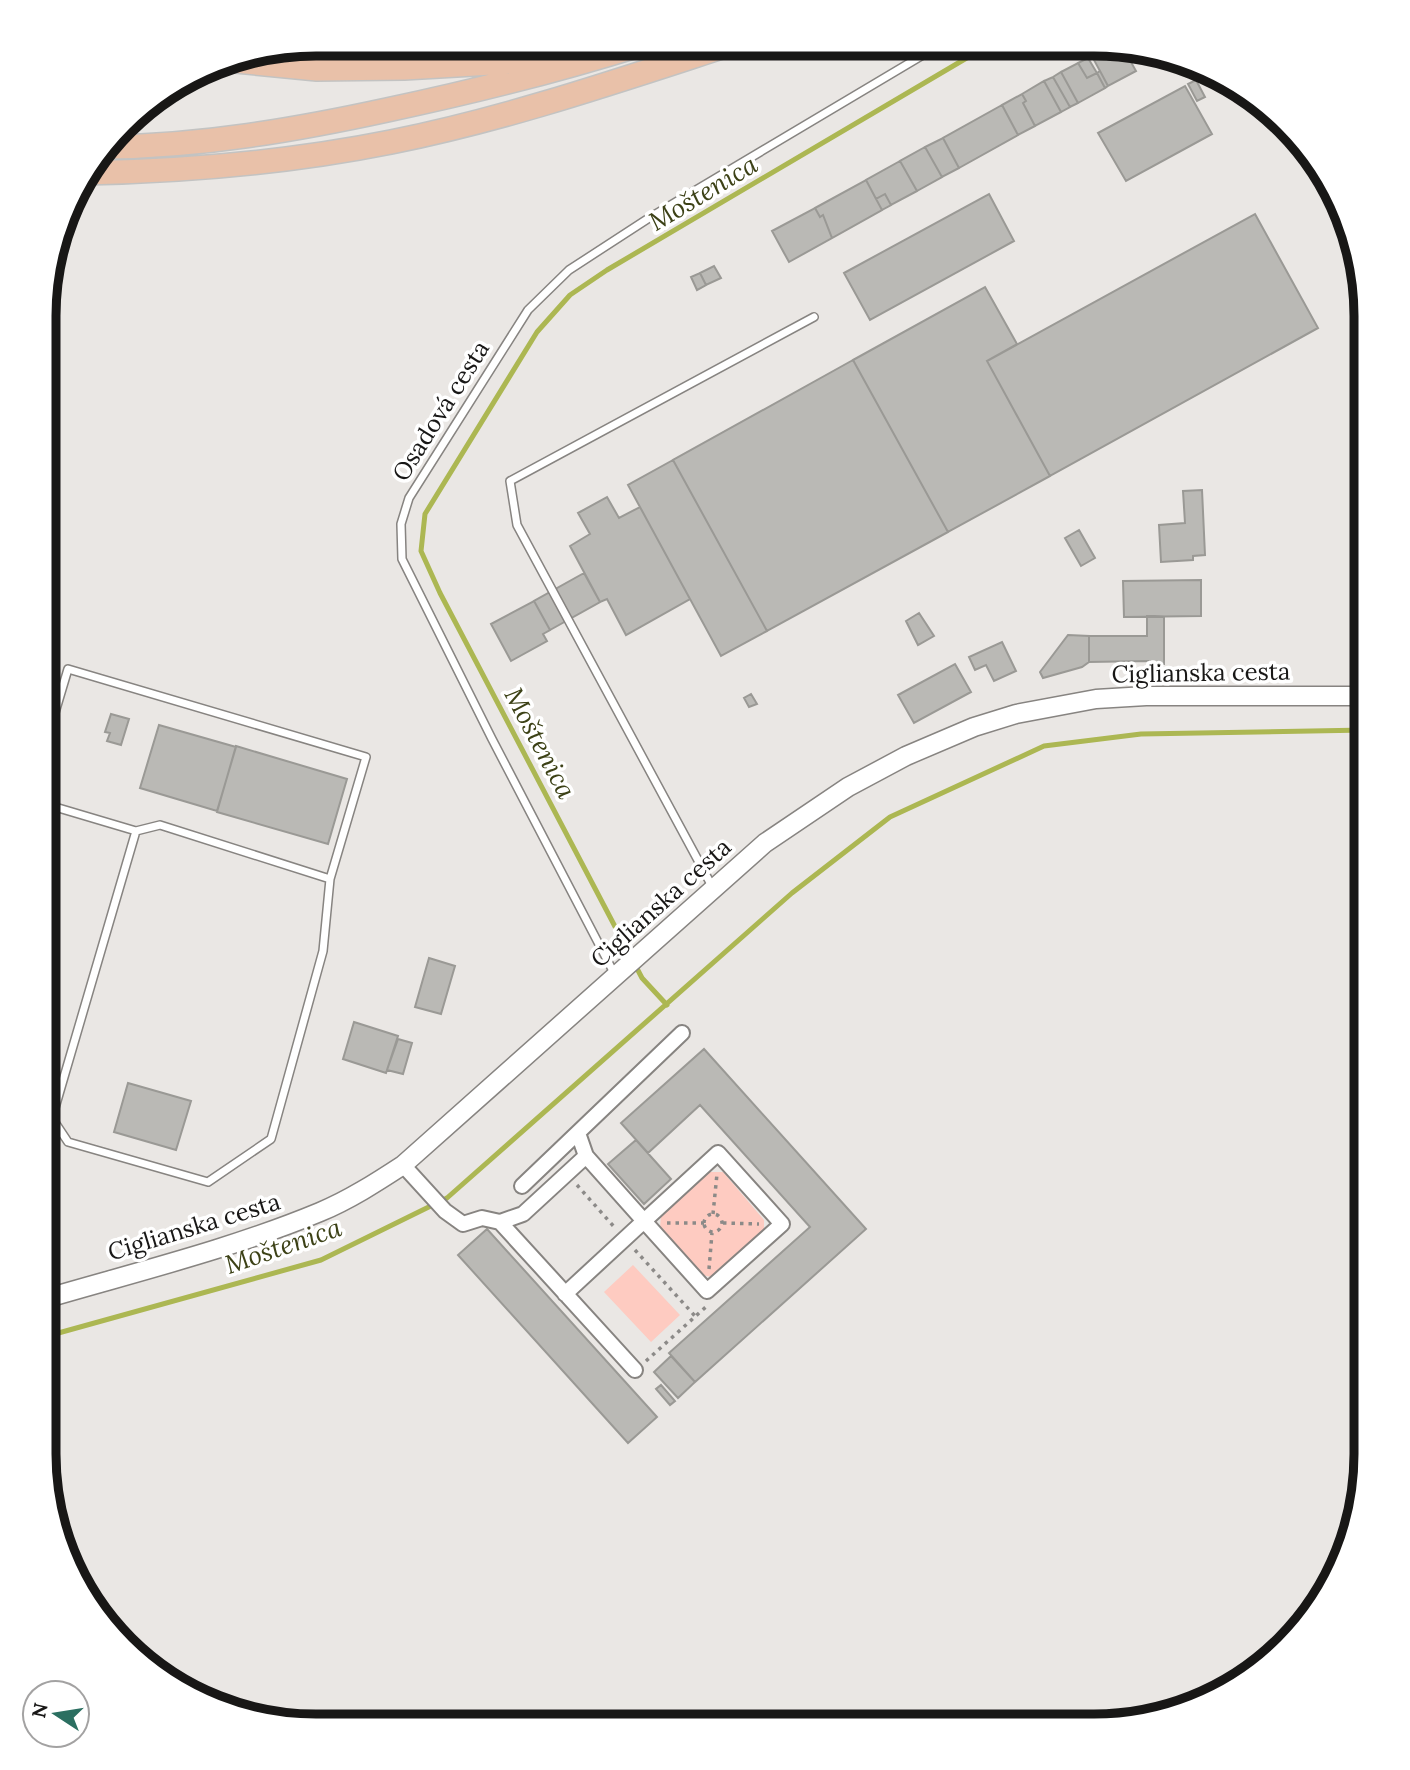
<svg xmlns="http://www.w3.org/2000/svg" width="1410" height="1770" font-family="Lora,serif">
<style>
.green{fill:#fecbc1}
.lines{fill:none;stroke-linecap:round;stroke-linejoin:round}
.stream{stroke:#acb752;stroke-width:5}
.building{fill:#bab9b5;stroke:#9a9995;stroke-width:2}
.service-casing{stroke:#878481;stroke-width:10}
.minor-casing{stroke:#878481;stroke-width:18}
.tertiary-casing{stroke:#878481;stroke-width:21}
.primary-casing{stroke:#c3c3c2;stroke-width:26}
.path{stroke:#8c8a88;stroke-width:3.5;stroke-dasharray:3.5 5;stroke-linecap:butt}
.service{stroke:#fff;stroke-width:7}
.minor{stroke:#fff;stroke-width:14}
.tertiary{stroke:#fff;stroke-width:18}
.primary{stroke:#e9c1a9;stroke-width:23}
.labels{text-anchor:middle;stroke-width:7;stroke-linejoin:round;paint-order:stroke}
.street-label{font-size:24px;fill:#181716;stroke:#fff}
.water-label{font-size:26px;font-style:italic;fill:#3c4116;stroke:#fff}
.rim{fill:none;stroke:#181716;stroke-width:9}
</style>
<rect width="100%" height="100%" fill="#eae7e4"/>
<path class="green" d="M 709,1172 L 723,1172 L 764,1220 L 764,1230 L 712,1277 L 701,1275 L 660,1228 L 661,1215 Z
M 633,1265 L 680,1315 L 651,1342 L 604,1292 Z"/>
<g class="lines">
<path class="stream" d="M 667,1005 L 642,978 L 440,593 L 421,551 L 425,514 L 537,332 L 570,295 L 607,270 L 987,46
M 44,1337 L 321,1260 L 447,1198 L 792,893 L 890,817 L 1044,746 L 1141,734 L 1366,730"/>
</g>
<path class="building" d="M 1118,46 L 1122,46 L 1136,71 L 1108,86 L 1094,60 Z
M 1088,58 L 1097,73 L 1087,78 L 1078,63 Z
M 1078,63 L 1087,78 L 1097,73 L 1105,88 L 1078,103 L 1061,72 Z
M 1100,71 L 1108,86 L 1105,88 L 1097,73 Z
M 1061,72 L 1078,103 L 1070,107 L 1053,77 Z
M 1053,77 L 1070,107 L 1061,112 L 1044,81 Z
M 1196,80 L 1205,97 L 1197,101 L 1188,84 Z
M 1044,81 L 1061,112 L 1035,126 L 1023,103 L 1026,101 L 1022,94 Z
M 1185,86 L 1212,134 L 1126,181 L 1098,133 Z
M 1022,94 L 1026,101 L 1023,103 L 1035,126 L 1018,135 L 1002,105 Z
M 1002,105 L 1018,135 L 959,168 L 943,138 Z
M 943,138 L 959,168 L 942,177 L 925,147 Z
M 925,147 L 942,177 L 917,191 L 900,161 Z
M 900,161 L 917,191 L 891,205 L 885,194 L 876,199 L 866,180 Z
M 866,180 L 882,210 L 832,238 L 823,215 L 820,217 L 815,208 Z
M 885,194 L 891,205 L 882,210 L 876,199 Z
M 989,194 L 1014,241 L 870,320 L 844,273 Z
M 815,208 L 820,217 L 823,215 L 832,238 L 789,262 L 772,231 Z
M 1255,214 L 1318,328 L 1050,476 L 987,361 Z
M 714,266 L 721,278 L 706,285 L 700,273 Z
M 700,273 L 706,285 L 697,290 L 691,277 Z
M 985,287 L 1017,344 L 987,361 L 1050,476 L 948,532 L 853,360 Z
M 853,360 L 948,532 L 767,631 L 673,460 Z
M 673,460 L 767,631 L 721,656 L 628,485 Z
M 1202,490 L 1205,555 L 1193,556 L 1193,560 L 1161,562 L 1159,525 L 1185,523 L 1183,491 Z
M 607,497 L 619,518 L 640,507 L 690,599 L 626,635 L 607,599 L 600,602 L 570,546 L 590,534 L 578,513 Z
M 1079,530 L 1095,558 L 1081,566 L 1065,538 Z
M 584,573 L 600,602 L 550,630 L 534,601 Z
M 1201,580 L 1201,616 L 1124,617 L 1123,581 Z
M 534,601 L 550,630 L 543,634 L 547,641 L 511,661 L 491,624 Z
M 919,613 L 934,636 L 918,645 L 906,621 Z
M 1147,616 L 1164,617 L 1164,664 L 1148,664 L 1148,661 L 1089,662 L 1089,636 L 1147,636 Z
M 1068,635 L 1089,636 L 1089,662 L 1082,667 L 1043,678 L 1040,672 Z
M 1002,642 L 1016,671 L 994,681 L 986,665 L 975,670 L 969,657 Z
M 955,664 L 971,692 L 914,723 L 898,695 Z
M 751,694 L 757,704 L 749,707 L 744,698 Z
M 111,714 L 129,719 L 121,745 L 107,741 L 110,733 L 105,732 Z
M 159,725 L 236,747 L 217,811 L 140,788 Z
M 236,746 L 347,779 L 328,844 L 217,812 Z
M 429,958 L 455,966 L 441,1014 L 415,1007 Z
M 354,1022 L 398,1036 L 386,1073 L 343,1059 Z
M 398,1039 L 412,1043 L 403,1074 L 387,1070 Z
M 704,1049 L 866,1229 L 695,1382 L 669,1353 L 810,1227 L 700,1105 L 648,1153 L 621,1123 Z
M 128,1083 L 191,1101 L 176,1150 L 114,1132 Z
M 636,1140 L 671,1179 L 644,1204 L 608,1164 Z
M 487,1229 L 657,1417 L 628,1443 L 458,1255 Z
M 671,1356 L 695,1382 L 678,1398 L 654,1372 Z
M 661,1385 L 675,1401 L 670,1405 L 656,1389 Z"/>
<g class="lines">
<defs>
<path id="service" d="M 45,804 L 136,831 L 160,825 L 330,879
M 713,888 L 517,525 L 510,481 L 814,317
M 615,975 L 492,739 L 402,559 L 401,524 L 409,498 L 528,310 L 569,270 L 649,218 L 938,46
M 44,1115 L 52,1118 L 68,1142 L 208,1182 L 271,1139 L 323,951 L 330,879 L 366,757 L 68,669 L 45,746
M 52,1118 L 136,831"/>
<path id="minor" d="M 403,1165 L 445,1211 L 463,1224 L 482,1218 L 500,1222 L 635,1370
M 522,1186 L 682,1033
M 500,1222 L 523,1214 L 586,1156
M 565,1294 L 644,1221 L 707,1291 L 782,1224 L 718,1153 L 644,1221 L 586,1156 L 578,1133"/>
<path id="tertiary" d="M 44,1299 C 136,1272 231,1249 320,1212 C 349,1200 377,1182 403,1165 L 765,843 L 848,787 L 906,756 L 974,727 L 1016,714 L 1096,699 L 1146,696 L 1366,696"/>
<path id="primary" d="M 225,60 L 317,69 L 404,68 L 561,59
M 107,147 C 201,146 295,130 387,110 C 472,92 556,71 639,45
M 85,173 C 188,171 291,162 391,142 C 506,119 617,81 728,45"/>
</defs>
<use href="#service" class="service-casing"/>
<use href="#minor" class="minor-casing"/>
<use href="#tertiary" class="tertiary-casing"/>
<use href="#primary" class="primary-casing"/>
<path class="path" d="M 577,1185 L 616,1229
M704 1223a9 9 0 1 1 18 0a9 9 0 1 1-18 0Z
M 713,1214 L 717,1174
M 667,1223 L 704,1223
M 723,1223 L 759,1224
M 635,1250 L 695,1316
M 709,1269 L 712,1233
M 646,1361 L 708,1305"/>
<use href="#service" class="service"/>
<use href="#minor" class="minor"/>
<use href="#tertiary" class="tertiary"/>
<use href="#primary" class="primary"/>
</g>
<g class="labels">
<g class="street-label">
<text transform="translate(441 411) rotate(-58)" y="8">Osadová cesta</text>
<text transform="translate(1201 673) rotate(-1)" y="8">Ciglianska cesta</text>
<text transform="translate(661 903) rotate(-42)" y="8">Ciglianska cesta</text>
<text transform="translate(194 1227) rotate(-17)" y="8">Ciglianska cesta</text>
</g>
<g class="water-label">
<text transform="translate(703 193) rotate(-31)" y="9">Moštenica</text>
<text transform="translate(540 743) rotate(62)" y="9">Moštenica</text>
<text transform="translate(283 1246) rotate(-19)" y="9">Moštenica</text>
</g>
</g>
<path d="M0 0H1410V1770H0ZM316 56H1094A260 260 0 0 1 1354 316V1454A260 260 0 0 1 1094 1714H316A260 260 0 0 1 56 1454V316A260 260 0 0 1 316 56Z" fill="#fff" fill-rule="evenodd"/>
<path class="rim" d="M316 56H1094A260 260 0 0 1 1354 316V1454A260 260 0 0 1 1094 1714H316A260 260 0 0 1 56 1454V316A260 260 0 0 1 316 56Z"/>
<g transform="translate(56 1714) rotate(282)"><circle r="33" fill="#ffffff" stroke="#a3a2a2" stroke-width="2"/>
<path d="M0-5L12 26L0 18L-12 26Z" fill="#2b6f61"/>
<text y="-10" font-size="19" font-weight="bold" text-anchor="middle" fill="#181716">N</text>
</g>
</svg>
